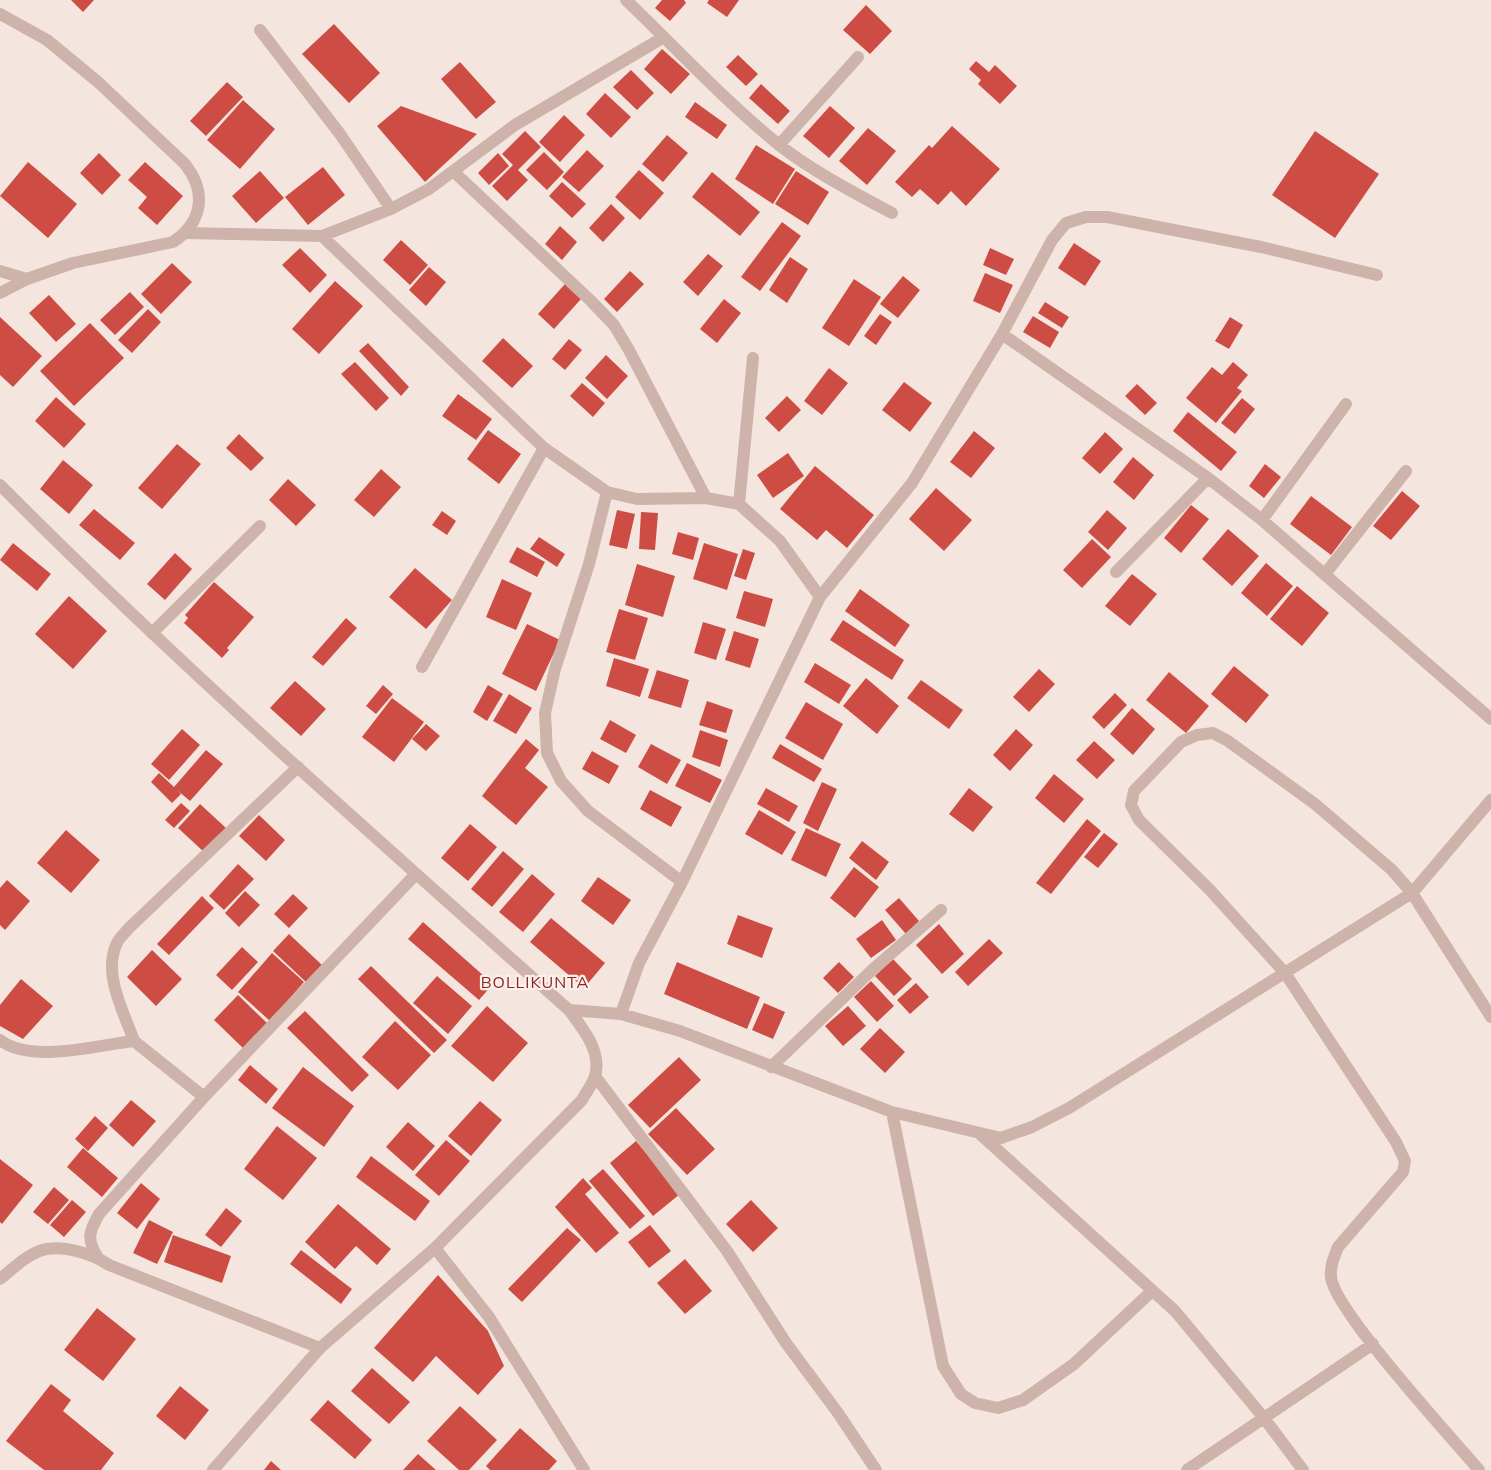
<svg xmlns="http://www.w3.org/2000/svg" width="1491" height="1470" font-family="Mulish,sans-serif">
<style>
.building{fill:#cd4d44}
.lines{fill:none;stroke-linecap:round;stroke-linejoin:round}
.minor{stroke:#cdb3a9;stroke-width:12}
.tertiary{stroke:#cdb3a9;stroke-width:12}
.labels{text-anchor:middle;stroke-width:4.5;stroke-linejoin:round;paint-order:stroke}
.quarter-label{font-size:16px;letter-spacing:1px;fill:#8e241d;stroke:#fbf1eb}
</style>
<rect width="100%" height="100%" fill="#f4e6de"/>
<path class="building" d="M 71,0 L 94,0 L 83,12 Z
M 662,0 L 684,0 L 686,3 L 670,21 L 655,8 Z
M 709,0 L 739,0 L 727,17 L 707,3 Z
M 866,5 L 892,31 L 870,54 L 843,30 Z
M 334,24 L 380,73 L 349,103 L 302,54 Z
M 662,49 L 690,74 L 671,94 L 644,69 Z
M 738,55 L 758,74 L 746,86 L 726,67 Z
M 976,61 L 989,72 L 995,65 L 1017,86 L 1000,104 L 978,84 L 981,80 L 969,69 Z
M 460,62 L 496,102 L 476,119 L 441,79 Z
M 631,70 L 654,93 L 637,110 L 613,87 Z
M 227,82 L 243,97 L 206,136 L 190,121 Z
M 761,84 L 790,111 L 778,124 L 749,98 Z
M 605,93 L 631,117 L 611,138 L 586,114 Z
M 243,100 L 275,129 L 240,169 L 207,140 Z
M 695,102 L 727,125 L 717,139 L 685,117 Z
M 401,106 L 477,134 L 425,182 L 377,126 Z
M 830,106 L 855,128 L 829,158 L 803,136 Z
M 564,115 L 585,135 L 560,162 L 539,142 Z
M 952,126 L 1000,169 L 966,206 L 951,191 L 938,205 L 920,189 L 912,197 L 895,182 L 929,145 L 932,148 Z
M 868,128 L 896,151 L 867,185 L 839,161 Z
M 525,131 L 541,147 L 518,170 L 528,180 L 507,201 L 492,186 L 513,165 L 502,154 Z
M 1315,131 L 1379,174 L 1335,238 L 1272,195 Z
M 667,135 L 688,153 L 663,182 L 642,164 Z
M 756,145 L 795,169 L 773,204 L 735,179 Z
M 587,150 L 604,166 L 579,192 L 562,177 Z
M 544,152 L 564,172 L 547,190 L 526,170 Z
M 99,153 L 121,175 L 102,195 L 80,173 Z
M 498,153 L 509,166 L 489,185 L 478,173 Z
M 28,162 L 77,204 L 48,238 L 0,196 Z
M 145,162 L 183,196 L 157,225 L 138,208 L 147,197 L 128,180 Z
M 323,167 L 345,195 L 308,225 L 285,197 Z
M 639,170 L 664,193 L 640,220 L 615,197 Z
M 260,171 L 284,198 L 256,223 L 232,196 Z
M 796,171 L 829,192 L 808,225 L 775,204 Z
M 712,172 L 760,212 L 740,236 L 692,197 Z
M 562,182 L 586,204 L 572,218 L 549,196 Z
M 611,204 L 625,218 L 603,242 L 589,228 Z
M 782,222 L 801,236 L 760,291 L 741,277 Z
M 560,226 L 577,242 L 562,260 L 545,244 Z
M 401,240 L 428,265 L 410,285 L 383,260 Z
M 1074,243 L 1101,261 L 1085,286 L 1058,268 Z
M 300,248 L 327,275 L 310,293 L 282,265 Z
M 990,248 L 1014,259 L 1006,275 L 983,265 Z
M 708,254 L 723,266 L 698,296 L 683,282 Z
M 790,257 L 808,269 L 787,303 L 769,290 Z
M 172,263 L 192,282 L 161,314 L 141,294 Z
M 429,267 L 446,282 L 426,306 L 409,290 Z
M 630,271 L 644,284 L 617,312 L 604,299 Z
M 985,273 L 1013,285 L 1000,313 L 973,301 Z
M 903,276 L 920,290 L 898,318 L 880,304 Z
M 854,279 L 881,297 L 849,346 L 822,328 Z
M 335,281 L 363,306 L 319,354 L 292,329 Z
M 565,284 L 581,299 L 554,329 L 538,314 Z
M 130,292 L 144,307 L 115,335 L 100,320 Z
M 49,295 L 76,324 L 56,342 L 29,313 Z
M 724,299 L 741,313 L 717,343 L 700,329 Z
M 1045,302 L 1069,317 L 1062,328 L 1038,313 Z
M 148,309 L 161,322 L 132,353 L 118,340 Z
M 880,314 L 892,322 L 876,345 L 864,336 Z
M 1033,316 L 1059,332 L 1050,348 L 1023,332 Z
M 0,317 L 42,356 L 13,387 L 0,375 Z
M 1230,317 L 1243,325 L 1229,349 L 1215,341 Z
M 90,323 L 124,358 L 74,406 L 40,371 Z
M 503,338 L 533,366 L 512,388 L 482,361 Z
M 569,339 L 582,350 L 565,370 L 552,359 Z
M 368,343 L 409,387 L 401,396 L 359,351 Z
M 606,355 L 628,376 L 607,399 L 585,378 Z
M 355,362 L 389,398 L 376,411 L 341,374 Z
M 1233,362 L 1248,375 L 1237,388 L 1242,391 L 1216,423 L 1186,398 L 1212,367 L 1222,375 Z
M 829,368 L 848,383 L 822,415 L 804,401 Z
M 904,382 L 932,403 L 910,432 L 882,410 Z
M 582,383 L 605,403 L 593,417 L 570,396 Z
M 1137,384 L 1157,403 L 1145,415 L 1125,396 Z
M 458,394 L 492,419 L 476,440 L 442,416 Z
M 787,396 L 801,410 L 779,432 L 765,418 Z
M 56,397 L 86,424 L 64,448 L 35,421 Z
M 1242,398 L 1255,409 L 1235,434 L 1221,423 Z
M 1188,412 L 1237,452 L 1221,471 L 1173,431 Z
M 488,430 L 521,454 L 499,484 L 467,459 Z
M 974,431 L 995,448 L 971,478 L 950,462 Z
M 1105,432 L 1123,449 L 1100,474 L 1082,458 Z
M 239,434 L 264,458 L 251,471 L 226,448 Z
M 177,444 L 201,464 L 162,509 L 138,488 Z
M 788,453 L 804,476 L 773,498 L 757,475 Z
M 1133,457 L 1154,475 L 1134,500 L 1113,482 Z
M 63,460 L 93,485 L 69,514 L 40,489 Z
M 1265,464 L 1281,477 L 1264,498 L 1249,486 Z
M 815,466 L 874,515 L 847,548 L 826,530 L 817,540 L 780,509 Z
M 381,469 L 401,487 L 374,517 L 354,500 Z
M 288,479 L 316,505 L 296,526 L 269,500 Z
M 936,488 L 972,520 L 944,551 L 909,519 Z
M 1402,491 L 1420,506 L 1391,540 L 1373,526 Z
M 1311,496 L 1352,527 L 1331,555 L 1290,524 Z
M 1191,505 L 1209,519 L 1181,553 L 1164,538 Z
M 94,509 L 135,543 L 120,560 L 79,525 Z
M 617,510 L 635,514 L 627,549 L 609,545 Z
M 1107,510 L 1127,528 L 1108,550 L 1088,532 Z
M 442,511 L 456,521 L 447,535 L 432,525 Z
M 641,512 L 658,513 L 655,550 L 639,549 Z
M 1228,529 L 1259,556 L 1232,586 L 1202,559 Z
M 678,532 L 699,538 L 693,560 L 672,554 Z
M 539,537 L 565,554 L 557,567 L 530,549 Z
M 1092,539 L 1111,557 L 1082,588 L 1063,570 Z
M 13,543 L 51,574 L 37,591 L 0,560 Z
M 704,543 L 738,554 L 727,590 L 693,579 Z
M 517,547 L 545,562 L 537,577 L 509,562 Z
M 743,549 L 755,553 L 746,580 L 734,576 Z
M 175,553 L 192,569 L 165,600 L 147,584 Z
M 1266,563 L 1293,586 L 1267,616 L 1241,593 Z
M 637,564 L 675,576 L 663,617 L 625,605 Z
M 415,568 L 452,600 L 426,629 L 389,597 Z
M 1132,574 L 1157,594 L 1130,626 L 1105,606 Z
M 502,579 L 532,593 L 516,630 L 486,617 Z
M 214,582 L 254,617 L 227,648 L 229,650 L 222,658 L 184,623 L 188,618 L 185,615 Z
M 1297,586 L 1329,613 L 1302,646 L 1270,619 Z
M 860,589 L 910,625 L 895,647 L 845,611 Z
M 744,591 L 773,599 L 765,627 L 736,618 Z
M 69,596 L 107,631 L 73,669 L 35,634 Z
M 619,609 L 648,618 L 635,660 L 606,652 Z
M 346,618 L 357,628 L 323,666 L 312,657 Z
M 843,620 L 904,660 L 892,680 L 830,640 Z
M 703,622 L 726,629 L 716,660 L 694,653 Z
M 527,624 L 560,640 L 536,691 L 502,674 Z
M 734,631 L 759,639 L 750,668 L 725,660 Z
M 614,658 L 649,669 L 640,697 L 606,686 Z
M 815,663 L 851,685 L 839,704 L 804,682 Z
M 1234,666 L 1269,695 L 1246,723 L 1211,694 Z
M 1039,669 L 1055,684 L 1029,712 L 1013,697 Z
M 657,670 L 689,680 L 681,708 L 648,698 Z
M 1169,672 L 1209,706 L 1186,733 L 1146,700 Z
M 866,678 L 899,706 L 877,734 L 843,706 Z
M 921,680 L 963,710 L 949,729 L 907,698 Z
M 295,681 L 326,709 L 301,736 L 270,708 Z
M 383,685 L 393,694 L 376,714 L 366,706 Z
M 488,685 L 503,694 L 487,721 L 473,712 Z
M 1115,693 L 1127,705 L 1104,729 L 1092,717 Z
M 509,694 L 532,708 L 516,734 L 493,721 Z
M 392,698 L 424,722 L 394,762 L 362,737 Z
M 707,701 L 733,710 L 726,733 L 699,725 Z
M 806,702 L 843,724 L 823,760 L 785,738 Z
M 1132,708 L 1155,729 L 1133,755 L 1110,734 Z
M 610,720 L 636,735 L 626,753 L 600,739 Z
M 426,724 L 440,736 L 426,751 L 412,739 Z
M 182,729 L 200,745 L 169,780 L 151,764 Z
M 1016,729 L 1033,745 L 1010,771 L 993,755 Z
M 700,730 L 728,740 L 720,767 L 692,757 Z
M 526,739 L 539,750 L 525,768 L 548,787 L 516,825 L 482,796 Z
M 1094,741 L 1115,760 L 1097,779 L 1076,760 Z
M 651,744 L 681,760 L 667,784 L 638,767 Z
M 780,744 L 822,769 L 814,782 L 772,758 Z
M 206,750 L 223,764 L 190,801 L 177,790 L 181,794 L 172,803 L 151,782 L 159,773 L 174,787 Z
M 592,751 L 619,766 L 609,784 L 582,769 Z
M 687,763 L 722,780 L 710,803 L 675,786 Z
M 1054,774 L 1084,799 L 1064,823 L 1035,798 Z
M 822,782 L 837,789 L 818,831 L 803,823 Z
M 766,788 L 798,806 L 789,822 L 757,804 Z
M 969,788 L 993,807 L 973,832 L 949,814 Z
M 650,790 L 682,807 L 671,827 L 640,809 Z
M 181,803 L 190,811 L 174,828 L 165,820 Z
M 200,804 L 226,828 L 204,852 L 178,828 Z
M 759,810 L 796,832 L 782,855 L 745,834 Z
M 259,815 L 285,840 L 266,861 L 239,836 Z
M 1087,819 L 1101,831 L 1051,894 L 1036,883 Z
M 470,824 L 497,847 L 468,881 L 441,858 Z
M 806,828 L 841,844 L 826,877 L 791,860 Z
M 66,830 L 100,860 L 71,893 L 37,863 Z
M 1104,833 L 1118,844 L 1098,868 L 1084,857 Z
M 862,841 L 889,862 L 876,880 L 849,858 Z
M 503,851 L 524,869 L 492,907 L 471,889 Z
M 238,864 L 254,879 L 224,910 L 209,896 Z
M 854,867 L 879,887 L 855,918 L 830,898 Z
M 532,874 L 555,894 L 523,932 L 499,912 Z
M 598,877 L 631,900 L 613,925 L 581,901 Z
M 7,880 L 30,901 L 5,930 L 0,925 L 0,888 Z
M 245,891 L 260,905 L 239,927 L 225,913 Z
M 293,894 L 308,908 L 289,928 L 274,914 Z
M 202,896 L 214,908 L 169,955 L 157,944 Z
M 899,898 L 919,921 L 906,934 L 885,910 Z
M 738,915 L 773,928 L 762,958 L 727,944 Z
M 551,918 L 605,963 L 584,988 L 530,942 Z
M 882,920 L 896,940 L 871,958 L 856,939 Z
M 423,922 L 493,984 L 479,1000 L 408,939 Z
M 939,924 L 964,954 L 942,974 L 916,945 Z
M 289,934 L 322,965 L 306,982 L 273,951 Z
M 989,939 L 1003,953 L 968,986 L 955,972 Z
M 242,947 L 258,962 L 232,990 L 216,975 Z
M 152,950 L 182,979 L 156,1006 L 127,977 Z
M 272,953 L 304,982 L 270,1021 L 238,992 Z
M 893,959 L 912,979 L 894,996 L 875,976 Z
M 677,962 L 760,997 L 747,1029 L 664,994 Z
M 839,962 L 854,977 L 838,993 L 823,978 Z
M 371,966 L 447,1040 L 434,1053 L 358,979 Z
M 437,976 L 472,1006 L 448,1034 L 413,1003 Z
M 21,979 L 53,1006 L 23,1039 L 0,1026 L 0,1005 Z
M 871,981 L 894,1006 L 877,1022 L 854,997 Z
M 916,983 L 929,997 L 910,1014 L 897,1000 Z
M 238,995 L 268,1024 L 245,1050 L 214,1020 Z
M 764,1003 L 785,1012 L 773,1039 L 752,1030 Z
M 487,1006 L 528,1043 L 493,1082 L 451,1046 Z
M 848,1006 L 866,1026 L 843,1046 L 825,1026 Z
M 305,1011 L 369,1075 L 352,1092 L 287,1028 Z
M 395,1021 L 431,1055 L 398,1090 L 362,1057 Z
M 880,1028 L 905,1052 L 885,1073 L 860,1049 Z
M 679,1057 L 701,1080 L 650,1128 L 628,1105 Z
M 250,1065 L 278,1089 L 266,1104 L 238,1080 Z
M 303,1067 L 354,1106 L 324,1147 L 272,1108 Z
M 131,1100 L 156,1121 L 133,1147 L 109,1125 Z
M 480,1101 L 502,1120 L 471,1156 L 448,1136 Z
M 676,1108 L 715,1149 L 687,1175 L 648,1134 Z
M 95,1116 L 108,1128 L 88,1151 L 75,1139 Z
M 408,1122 L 435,1146 L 413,1171 L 386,1147 Z
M 277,1126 L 317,1158 L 283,1200 L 244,1169 Z
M 446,1140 L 470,1161 L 439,1196 L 415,1175 Z
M 636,1141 L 680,1194 L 653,1216 L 610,1163 Z
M 83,1148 L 118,1178 L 102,1197 L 67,1167 Z
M 371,1156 L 430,1201 L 415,1221 L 356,1177 Z
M 0,1159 L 33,1185 L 2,1224 L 0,1222 Z
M 603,1169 L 645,1216 L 630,1229 L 589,1181 Z
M 583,1178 L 592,1188 L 585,1194 L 619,1233 L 596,1253 L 555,1207 Z
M 141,1183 L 160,1199 L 137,1229 L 117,1213 Z
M 54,1187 L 69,1200 L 48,1224 L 33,1212 Z
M 72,1200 L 86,1212 L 64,1237 L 50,1225 Z
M 751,1200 L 778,1228 L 753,1252 L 726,1224 Z
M 338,1204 L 391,1249 L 377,1265 L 356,1246 L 335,1269 L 305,1242 Z
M 226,1208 L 242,1221 L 221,1247 L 205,1235 Z
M 149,1220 L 173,1232 L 157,1264 L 133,1253 Z
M 650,1225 L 671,1251 L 649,1268 L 628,1242 Z
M 567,1228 L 581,1240 L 522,1302 L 508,1289 Z
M 173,1235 L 231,1256 L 222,1283 L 164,1262 Z
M 301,1250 L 352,1289 L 341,1304 L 290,1264 Z
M 685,1259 L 712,1291 L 685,1314 L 657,1283 Z
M 438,1275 L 488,1331 L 504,1366 L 478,1395 L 436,1356 L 413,1382 L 374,1348 Z
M 97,1308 L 136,1339 L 103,1381 L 64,1350 Z
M 372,1368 L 410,1402 L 389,1424 L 351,1391 Z
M 51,1384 L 71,1400 L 63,1411 L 114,1453 L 101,1470 L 44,1470 L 6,1441 Z
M 180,1386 L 209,1410 L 185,1440 L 156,1416 Z
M 328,1400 L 372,1440 L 355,1459 L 310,1420 Z
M 460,1406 L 497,1440 L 469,1470 L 459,1470 L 427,1441 Z
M 520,1428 L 557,1461 L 549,1470 L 490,1470 L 486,1466 Z
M 418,1454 L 436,1470 L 403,1470 Z
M 271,1461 L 281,1470 L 264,1470 Z"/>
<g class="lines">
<path class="minor" d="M 626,0 C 676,48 724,100 778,144 C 809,169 856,194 892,213
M 260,30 L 340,134 L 391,209
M 779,145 L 858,57
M 453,171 L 591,301 L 614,325 L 629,350 L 706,498
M 186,233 L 322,236 L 391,209 L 429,189 L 515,125 L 664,37
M 322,236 L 544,448 L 607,492 L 637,499 L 706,498 L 739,504 L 780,541 L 820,597
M 0,271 L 27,279
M 1002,334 L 1208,478 L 1262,520 L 1491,719
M 607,492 L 589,564 L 555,669 L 545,713 L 547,753 L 561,781 L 588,811 L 682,882
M 739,504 L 753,358
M 1262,520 L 1346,404
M 1116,572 L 1208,478
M 1325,574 L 1406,471
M 152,633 L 260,526
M 422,667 L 544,448
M 569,1010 L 621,1014 L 680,1031 L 892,1112 L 1001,1138 L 1032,1127 L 1069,1108 L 1412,893 L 1491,800
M 621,1014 L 639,963 L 682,882 L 820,597 L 912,483 L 1002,334 L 1052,240 L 1066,223 L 1086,217 L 1107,217 L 1261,247 L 1377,275
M 0,1040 C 31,1064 97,1045 134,1041 L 204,1097
M 134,1041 C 124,1012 102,974 117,943 C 119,938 125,933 129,928 L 298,767
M 771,1067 L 871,971 L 941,910
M 595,1076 L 727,1251 L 786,1343 L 838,1413 L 876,1470
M 892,1112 L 943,1366 L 961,1394 L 975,1403 L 998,1408 L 1023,1400 L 1074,1364 L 1152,1291
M 979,1133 L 1175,1311 L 1264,1418 L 1303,1470
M 435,1248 L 489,1317 L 584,1470
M 98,1258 C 86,1239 89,1232 99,1214 L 204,1097 L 416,874
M 0,1279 C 29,1255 41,1241 80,1252 C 91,1255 99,1258 109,1265 L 320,1348
M 1187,1470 L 1373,1344
M 1479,1470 C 1451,1437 1334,1310 1331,1277 C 1330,1266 1334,1257 1338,1247 L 1403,1172 L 1405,1161 L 1396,1142 L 1285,973 L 1210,890 L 1139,820 L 1131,805 L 1134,791 L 1181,742 L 1197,735 L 1213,733 L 1228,741 L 1315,804 L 1392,870 L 1412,893 L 1491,1017"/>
<path class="tertiary" d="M 0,14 L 47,40 L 98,82 L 185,164 C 207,192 203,222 173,242 L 73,263 L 27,279 L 0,293
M 0,485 C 182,668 376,838 569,1010 C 583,1029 602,1051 595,1076 C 593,1084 586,1092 582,1100 L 435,1248 L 320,1348 L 213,1470"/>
</g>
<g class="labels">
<g class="quarter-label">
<text x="535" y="988">BOLLIKUNTA</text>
</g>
</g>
</svg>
